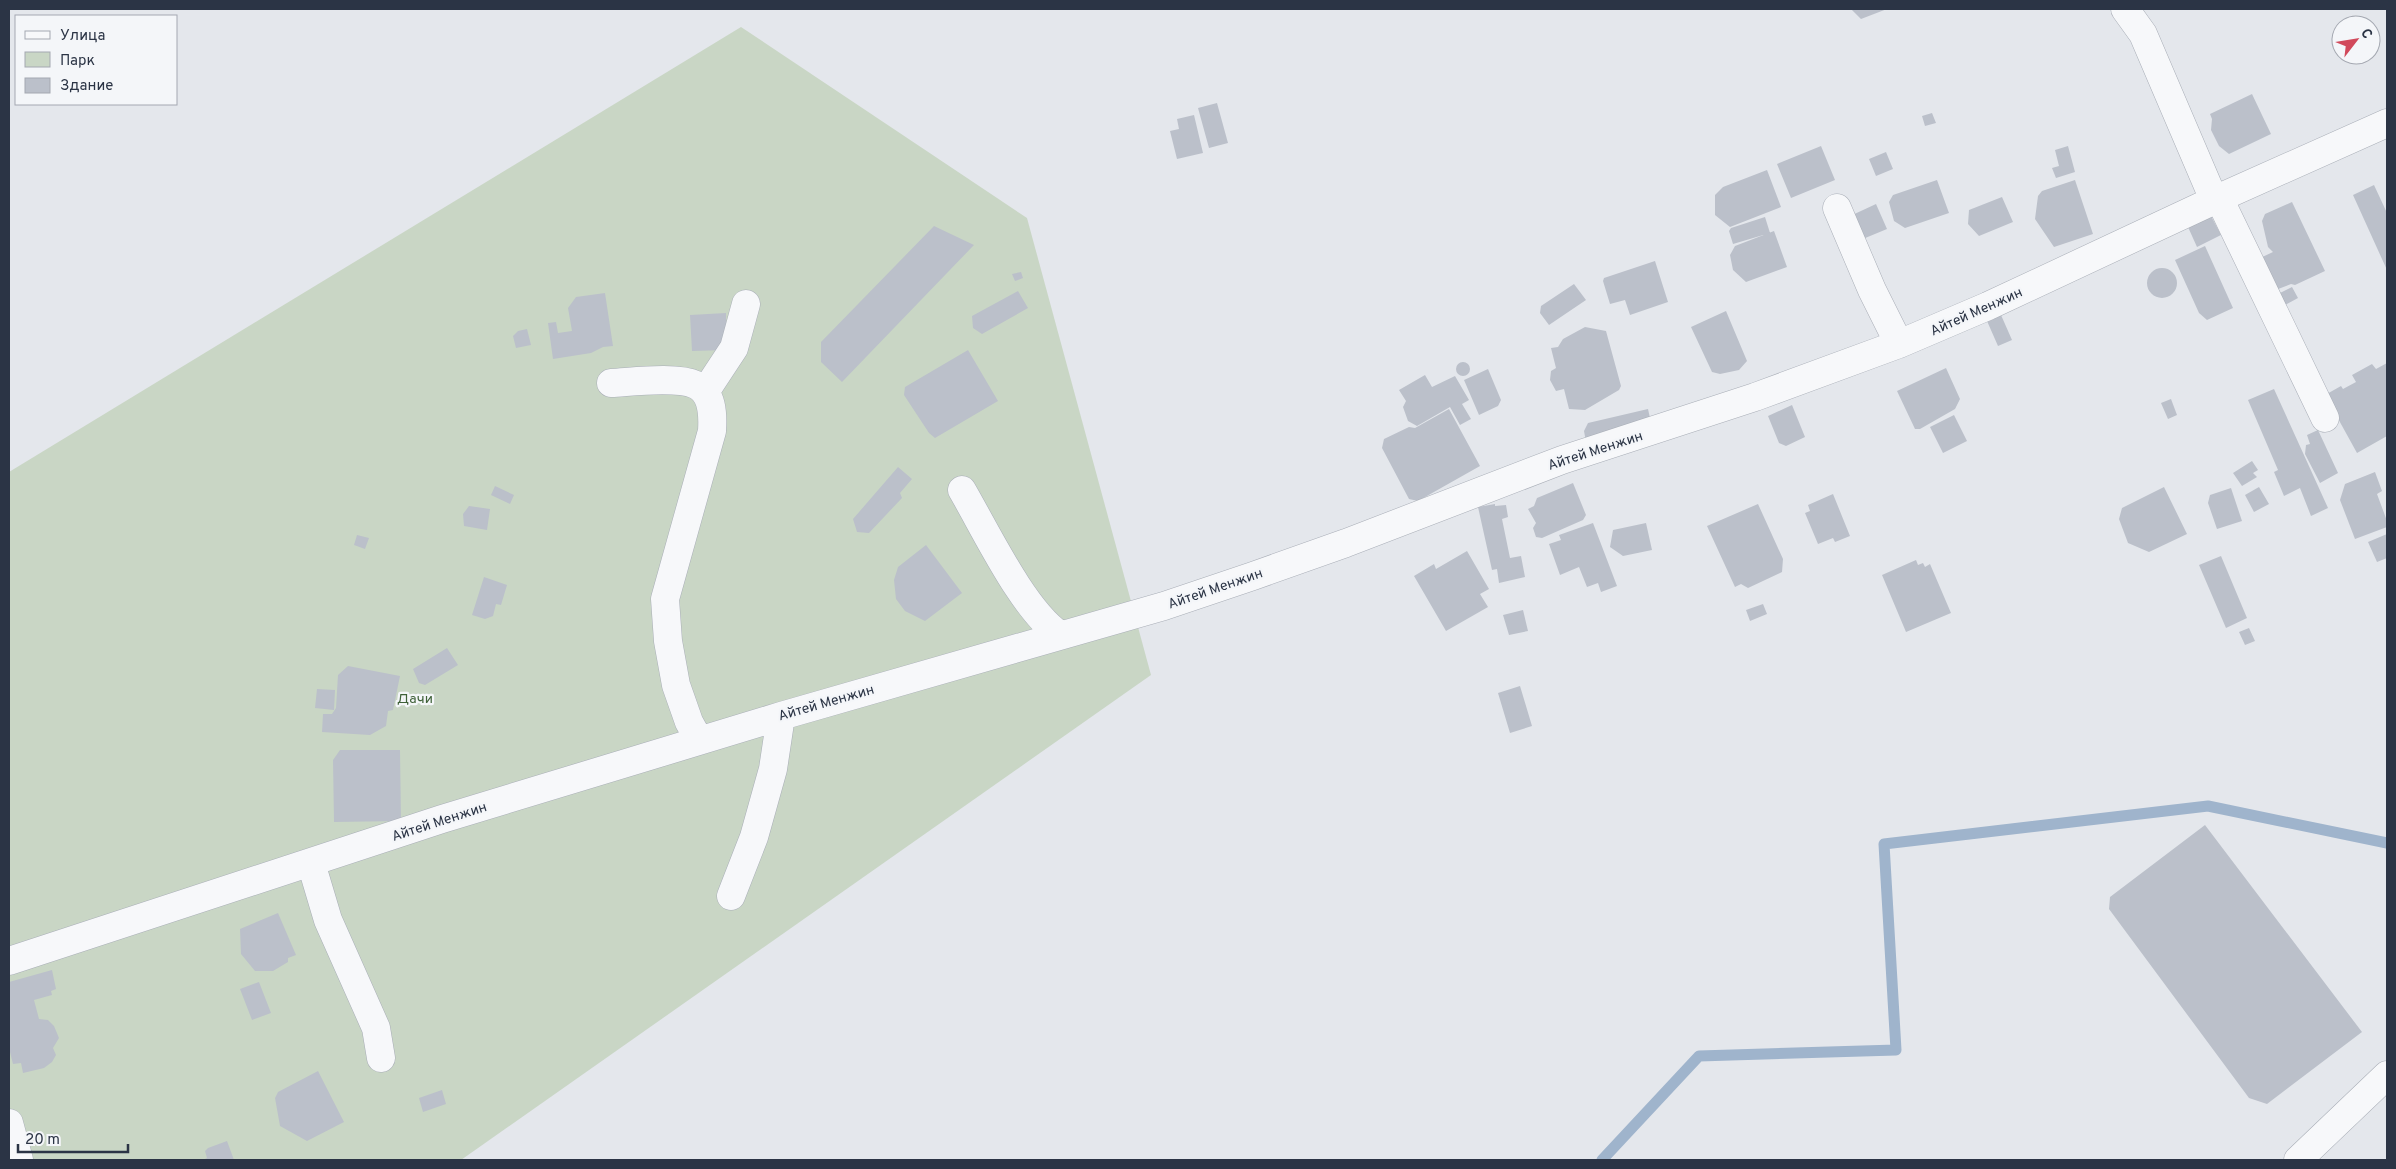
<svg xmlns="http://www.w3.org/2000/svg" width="2396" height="1169" font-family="Overpass,sans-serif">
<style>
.green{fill:#c9d6c5}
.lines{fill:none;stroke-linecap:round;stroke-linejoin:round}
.stream{stroke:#9fb4cc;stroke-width:11}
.building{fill:#bbc0ca}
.street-casing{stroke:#a9aeb7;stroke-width:29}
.street{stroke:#f7f8fa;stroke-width:28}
.labels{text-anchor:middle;stroke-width:4.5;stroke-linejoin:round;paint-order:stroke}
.street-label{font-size:14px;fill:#2b3445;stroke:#f4f6f9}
.park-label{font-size:14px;fill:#3f6138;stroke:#f4f6f9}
</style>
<rect width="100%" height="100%" fill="#e4e7ec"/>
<path class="green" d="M 741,27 L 1027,218 L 1151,675 L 461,1160 L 9,1160 L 9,472 Z"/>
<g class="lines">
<path class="stream" d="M 1602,1160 L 1699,1056 L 1896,1050 L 1884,844 L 2208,806 L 2387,843"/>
</g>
<path class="building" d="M 1851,9 L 1887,9 L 1861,19 Z
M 2252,94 L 2271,134 L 2229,154 L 2219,146 L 2211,130 L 2212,119 L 2210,114 Z
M 1217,103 L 1228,143 L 1209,148 L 1198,108 Z
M 1932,113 L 1936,123 L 1925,126 L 1922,116 Z
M 1194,115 L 1203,153 L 1177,159 L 1170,131 L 1179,129 L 1177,119 Z
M 1821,146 L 1835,180 L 1791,198 L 1777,164 Z
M 2068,146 L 2075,172 L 2056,178 L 2052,168 L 2059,166 L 2055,150 Z
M 1886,152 L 1893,169 L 1876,176 L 1869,159 Z
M 1767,170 L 1781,207 L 1730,227 L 1715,215 L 1715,195 L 1723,187 Z
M 1937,180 L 1949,213 L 1905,228 L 1894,221 L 1889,202 L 1893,195 Z
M 2075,180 L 2093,234 L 2054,247 L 2035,219 L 2038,196 L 2042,191 Z
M 2374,185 L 2387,213 L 2387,270 L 2353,195 Z
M 2002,197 L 2013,222 L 1979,236 L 1968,224 L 1969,210 Z
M 2292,202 L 2325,271 L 2295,285 L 2291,284 L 2273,291 L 2258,259 L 2273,252 L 2268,247 L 2262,221 L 2265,214 Z
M 1876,204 L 1887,229 L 1858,241 L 1848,217 Z
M 2211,216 L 2221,235 L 2197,247 L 2188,227 Z
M 1765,217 L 1770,233 L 1733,244 L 1729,231 L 1731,228 Z
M 934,226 L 974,245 L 842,382 L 821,362 L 821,342 Z
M 1774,231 L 1787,267 L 1746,282 L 1733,270 L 1730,255 L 1735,246 Z
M 2205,246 L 2233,308 L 2207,320 L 2199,313 L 2175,260 Z
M 1655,261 L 1668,302 L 1630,315 L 1625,300 L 1610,304 L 1603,281 L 1604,278 Z
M2147 283a15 15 0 1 1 30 0a15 15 0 1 1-30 0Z
M 1021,272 L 1023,278 L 1015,281 L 1012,274 Z
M 1574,284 L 1586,300 L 1549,325 L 1540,313 L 1541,306 Z
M 2292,287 L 2298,298 L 2283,306 L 2278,294 Z
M 1018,291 L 1028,308 L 982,334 L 973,328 L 972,316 Z
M 605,293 L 613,346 L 603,347 L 591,353 L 553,359 L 548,323 L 556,322 L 558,333 L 572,331 L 568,308 L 576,297 Z
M 1726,311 L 1747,361 L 1739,370 L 1720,374 L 1712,372 L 1691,327 Z
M 726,313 L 727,350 L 692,351 L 690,315 Z
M 2001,315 L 2012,340 L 1998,346 L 1987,321 Z
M 1585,327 L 1606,331 L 1621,386 L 1619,390 L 1585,410 L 1569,409 L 1564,389 L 1556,391 L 1550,380 L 1551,371 L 1556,368 L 1551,348 L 1558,347 L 1563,339 Z
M 527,329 L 531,345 L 516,348 L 513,336 L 518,331 Z
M 968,350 L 998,401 L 935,438 L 929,433 L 904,395 L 905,387 Z
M1456 369a7 7 0 1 1 14 0a7 7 0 1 1-14 0Z
M 2387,363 L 2387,436 L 2357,453 L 2325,395 L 2341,386 L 2343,389 L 2356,382 L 2352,375 L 2372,364 L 2376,369 Z
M 1946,368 L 1960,399 L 1955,409 L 1920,429 L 1915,429 L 1897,391 Z
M 1488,369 L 1501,400 L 1498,406 L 1479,415 L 1464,380 Z
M 1425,375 L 1432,387 L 1455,376 L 1469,400 L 1462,404 L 1471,419 L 1460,425 L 1450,407 L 1417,426 L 1408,421 L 1403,407 L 1406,401 L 1399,390 Z
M 2274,389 L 2328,508 L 2311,516 L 2300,488 L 2284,496 L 2274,472 L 2278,470 L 2248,400 Z
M 2171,399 L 2177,415 L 2168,419 L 2161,403 Z
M 1792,405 L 1805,437 L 1786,446 L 1779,443 L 1768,416 Z
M 1449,409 L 1480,466 L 1418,501 L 1409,499 L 1382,448 L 1384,439 L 1409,427 L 1415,428 Z
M 1648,409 L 1652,427 L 1586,442 L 1584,431 L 1588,423 Z
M 1954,415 L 1967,441 L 1943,453 L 1930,427 Z
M 2318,430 L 2338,473 L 2320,483 L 2305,454 L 2306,445 L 2310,444 L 2307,435 Z
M 2252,461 L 2258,470 L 2253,473 L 2257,477 L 2242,486 L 2233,473 Z
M 898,467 L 912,479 L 900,493 L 902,498 L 869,533 L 857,532 L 853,519 Z
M 2375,472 L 2382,491 L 2377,494 L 2387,521 L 2387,527 L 2355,539 L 2340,500 L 2345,484 Z
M 1573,483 L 1586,515 L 1583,520 L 1542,538 L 1536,537 L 1533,528 L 1536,523 L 1528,509 L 1534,506 L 1537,498 Z
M 495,486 L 514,495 L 510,504 L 491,495 Z
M 2164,487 L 2187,534 L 2149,552 L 2128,543 L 2119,519 L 2122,508 Z
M 2259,487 L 2269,504 L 2254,512 L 2245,495 Z
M 2231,488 L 2242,521 L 2217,529 L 2208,503 L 2210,495 Z
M 1833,494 L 1850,536 L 1835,542 L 1833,538 L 1818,544 L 1805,513 L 1810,511 L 1808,505 Z
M 1495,504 L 1495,506 L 1506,505 L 1508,517 L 1502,519 L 1510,558 L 1521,556 L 1525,577 L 1499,583 L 1497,569 L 1492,570 L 1478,507 Z
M 1758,504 L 1783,559 L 1782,572 L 1748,588 L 1741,584 L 1735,587 L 1707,526 Z
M 469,506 L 490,509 L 487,530 L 464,526 L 463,514 Z
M 1593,523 L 1617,586 L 1601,592 L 1598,583 L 1587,587 L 1579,567 L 1560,575 L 1549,544 L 1561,540 L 1559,535 Z
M 1646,523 L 1652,550 L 1623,556 L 1610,547 L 1613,530 Z
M 2387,534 L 2387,558 L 2377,562 L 2368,542 Z
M 357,535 L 369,538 L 365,549 L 354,545 Z
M 926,545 L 962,593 L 925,621 L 905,611 L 896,599 L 894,580 L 898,567 Z
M 1467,551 L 1489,589 L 1480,594 L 1488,607 L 1446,631 L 1414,576 L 1434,564 L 1436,569 Z
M 2221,556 L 2247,618 L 2226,628 L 2199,565 Z
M 1916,560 L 1918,565 L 1923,563 L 1925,567 L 1930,564 L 1951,613 L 1906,632 L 1882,575 Z
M 484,577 L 507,585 L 501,605 L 496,604 L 493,616 L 485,619 L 472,615 Z
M 1763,604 L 1767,614 L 1750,621 L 1746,610 Z
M 1523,610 L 1528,631 L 1509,635 L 1503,615 Z
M 2249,628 L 2255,641 L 2245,645 L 2239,632 Z
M 447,648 L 458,665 L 425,685 L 419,683 L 413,669 Z
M 348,666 L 400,676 L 393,710 L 388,711 L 386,726 L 370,735 L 322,732 L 323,714 L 332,714 L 336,708 L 338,675 Z
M 1520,686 L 1532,726 L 1510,733 L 1498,693 Z
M 317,689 L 335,690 L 334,710 L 315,708 Z
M 340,750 L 400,750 L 401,821 L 334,822 L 333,760 Z
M 2205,825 L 2362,1032 L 2267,1104 L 2249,1098 L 2109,909 L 2110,897 Z
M 278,913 L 296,955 L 288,958 L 288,962 L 273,971 L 255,971 L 241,954 L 240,929 Z
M 52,970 L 56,989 L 51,991 L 52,995 L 34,1000 L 39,1019 L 48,1020 L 54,1026 L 59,1038 L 53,1048 L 56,1055 L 52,1062 L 44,1068 L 23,1073 L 21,1063 L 13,1064 L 9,1048 L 9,982 Z
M 259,982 L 271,1013 L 252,1020 L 240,989 Z
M 318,1071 L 344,1122 L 307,1141 L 280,1126 L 275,1098 L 278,1092 Z
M 442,1090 L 446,1104 L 423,1112 L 419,1098 Z
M 227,1141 L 234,1160 L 203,1160 L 207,1158 L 205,1151 L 208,1148 Z"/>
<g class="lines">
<defs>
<path id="street" d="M 2125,9 L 2143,34 L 2214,200
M 2219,198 L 2325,418
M 1837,208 L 1872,290 L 1899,344
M 611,383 C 632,382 677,376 696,385 C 713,393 713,415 712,431 L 665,599 L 668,641 L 676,685 L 689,722 L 699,740
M 705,392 L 734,348 L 746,304
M 962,490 C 986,531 1023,610 1060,635
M 311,863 L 328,920 L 376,1028 L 381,1058
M 731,896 L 754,837 L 773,769 L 781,716
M 9,961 L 442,819 L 781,716 L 1164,606 L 1253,576 L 1346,543 L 1562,460 L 1755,397 L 1899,344 L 1988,306 L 2219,198 L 2387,123
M 9,1123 L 19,1160
M 2298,1160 L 2387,1075"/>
</defs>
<use href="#street" class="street-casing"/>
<use href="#street" class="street"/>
</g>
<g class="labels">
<g class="street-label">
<text transform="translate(1976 311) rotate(-24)" y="5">Айтей Менжин</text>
<text transform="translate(1595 450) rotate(-18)" y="5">Айтей Менжин</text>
<text transform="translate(1215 588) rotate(-19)" y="5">Айтей Менжин</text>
<text transform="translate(826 702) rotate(-16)" y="5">Айтей Менжин</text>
<text transform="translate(439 821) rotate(-18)" y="5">Айтей Менжин</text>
</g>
<g class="park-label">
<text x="415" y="703">Дачи</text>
</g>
</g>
<rect width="2396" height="1169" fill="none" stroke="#2b3445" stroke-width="20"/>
<rect x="15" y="15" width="162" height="90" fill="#f4f6f9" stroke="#a4a8b1"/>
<rect x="25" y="31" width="25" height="8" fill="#f7f8fa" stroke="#a4a8b1"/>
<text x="60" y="40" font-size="15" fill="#2b3445">Улица</text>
<rect x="25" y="52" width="25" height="15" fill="#c9d6c5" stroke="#a4a8b1"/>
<text x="60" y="65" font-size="15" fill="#2b3445">Парк</text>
<rect x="25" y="78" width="25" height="15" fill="#bbc0ca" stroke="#a4a8b1"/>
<text x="60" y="90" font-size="15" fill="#2b3445">Здание</text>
<g transform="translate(2356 40) rotate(59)"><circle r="24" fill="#f4f6f9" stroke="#a4a8b1"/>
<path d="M0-4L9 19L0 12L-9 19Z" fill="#d1495b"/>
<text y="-8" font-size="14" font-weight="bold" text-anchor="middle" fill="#2b3445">С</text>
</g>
<path d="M18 1144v8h110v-8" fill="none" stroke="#2b3445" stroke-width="2.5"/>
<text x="25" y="1144" font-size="15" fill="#2b3445" stroke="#f4f6f9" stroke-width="4" paint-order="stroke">20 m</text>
</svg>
